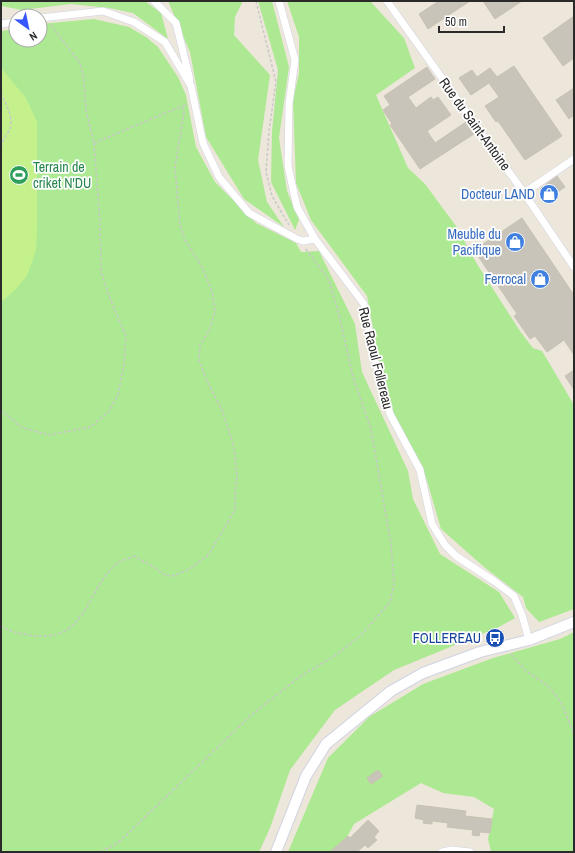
<svg xmlns="http://www.w3.org/2000/svg" width="575" height="853" font-family="'Archivo Narrow',sans-serif">
<style>
.green{fill:#ade992}
.pitch{fill:#c4f18c}
.building{fill:#c8c4b9;stroke:#c9c2b4}
.lines{fill:none;stroke-linecap:round;stroke-linejoin:round}
.minor-casing{stroke:#d0d3e4;stroke-width:8}
.secondary-casing{stroke:#d0d3e4;stroke-width:12}
.path{stroke:#c8c8c8;stroke-width:1.5;stroke-dasharray:3 2;stroke-linecap:butt}
.minor{stroke:#fff;stroke-width:7}
.secondary{stroke:#fff;stroke-width:10}
.labels{text-anchor:middle;stroke-width:3.5;stroke-linejoin:round;paint-order:stroke}
.street-label{font-size:14px;fill:#2a2a2a;stroke:#fff}
.leisure-label{font-size:14px;fill:#27864d;stroke:#fff;text-anchor:start}
.shop-label{font-size:14px;fill:#366cbe;stroke:#fff;text-anchor:end}
.transit-label{font-size:14px;fill:#164399;stroke:#fff;text-anchor:end}
</style>
<rect width="100%" height="100%" fill="#ede6da"/>
<path class="green" d="M 1,1 L 145,1 L 161,13 L 168,39 L 133,13 L 109,8 L 71,4 L 22,10 L 1,6 Z
M 168,1 L 243,1 L 235,17 L 234,35 L 270,75 L 258,160 L 267,202 L 284,227 L 244,199 L 206,137 L 190,52 Z
M 258,1 L 272,1 L 289,67 L 279,138 L 287,191 L 299,220 L 295,230 L 271,182 L 272,131 L 278,70 Z
M 287,1 L 370,1 L 404,38 L 415,68 L 376,95 L 408,168 L 425,184 L 456,226 L 477,264 L 520,331 L 533,348 L 542,351 L 574,405 L 574,609 L 539,622 L 526,608 L 523,597 L 484,567 L 441,529 L 423,467 L 387,402 L 367,296 L 311,220 L 296,183 L 293,100 L 299,73 L 299,37 Z
M 94,19 L 129,27 L 146,37 L 158,47 L 178,77 L 186,95 L 196,147 L 215,182 L 256,223 L 296,243 L 301,252 L 319,251 L 355,324 L 362,372 L 408,471 L 413,499 L 440,554 L 499,592 L 515,618 L 499,627 L 394,670 L 335,710 L 290,770 L 270,828 L 259,852 L 1,852 L 1,31 L 16,29 L 16,40 L 40,40 L 40,24 Z
M 574,632 L 574,852 L 491,852 L 488,839 L 494,809 L 474,797 L 443,793 L 421,783 L 354,824 L 339,852 L 288,852 L 328,758 L 369,717 L 423,684 L 493,658 L 560,639 Z"/>
<path class="pitch" d="M 1,68 L 26,98 L 37,122 L 37,228 L 36,250 L 27,276 L 13,292 L 1,302 Z"/>
<path class="building" d="M 439,1 L 470,1 L 428,29 L 419,14 Z
M 483,1 L 522,1 L 495,19 Z
M 574,16 L 574,58 L 563,66 L 543,38 Z
M 514,66 L 562,136 L 525,160 L 498,121 L 496,122 L 485,106 L 499,97 L 489,83 L 471,95 L 459,78 L 472,70 L 477,77 L 490,68 L 497,77 Z
M 427,67 L 435,79 L 408,97 L 416,108 L 431,97 L 433,100 L 438,97 L 451,115 L 427,131 L 435,143 L 466,122 L 474,134 L 420,169 L 390,125 L 392,124 L 383,110 L 390,105 L 384,96 Z
M 574,88 L 574,115 L 569,119 L 556,100 Z
M 557,176 L 565,187 L 547,199 L 540,189 Z
M 522,218 L 574,295 L 574,355 L 564,340 L 547,352 L 535,336 L 530,339 L 514,316 L 517,314 L 474,250 Z
M 574,370 L 574,390 L 565,376 Z
M 378,770 L 383,776 L 371,784 L 367,778 Z
M 417,805 L 466,811 L 465,816 L 492,819 L 490,833 L 480,832 L 479,836 L 472,835 L 473,830 L 447,827 L 448,823 L 432,821 L 432,824 L 423,823 L 424,820 L 415,818 Z
M 368,820 L 379,831 L 374,837 L 377,840 L 368,848 L 365,845 L 357,852 L 330,852 L 348,836 L 350,838 Z"/>
<g class="lines">
<defs>
<path id="minor" d="M 154,1 L 176,23 L 190,80
M 279,1 L 295,60 L 289,104 L 288,166 L 297,207 L 315,239 L 364,304 L 372,350 L 390,414 L 420,470 L 432,524 L 445,545 L 456,556 L 494,581 L 514,596 L 522,615 L 529,640
M 387,1 L 524,193 L 574,267
M 40,18 L 103,11 L 134,22 L 165,42 L 191,86 L 203,143 L 219,177 L 249,213 L 297,239 L 303,241 L 315,239
M 1,24 L 16,22
M 524,193 L 574,159
M 442,852 L 452,850 L 470,852"/>
<path id="secondary" d="M 276,852 L 306,776 L 326,744 L 391,691 L 423,673 L 480,652 L 529,640 L 574,622"/>
</defs>
<use href="#minor" class="minor-casing"/>
<use href="#secondary" class="secondary-casing"/>
<path class="path" d="M 256,1 L 276,82 L 269,131 L 266,172 L 272,196 L 289,225
M 1,93 C 6,105 15,118 9,131 C 5,137 2,141 1,149
M 94,143 L 182,106
M 1,410 L 21,427 L 48,435 L 91,427 L 109,411 L 118,395 L 124,364 L 126,336 L 109,296 L 101,272 L 100,223 L 94,143 L 86,111 L 84,80 L 80,63 L 51,25
M 1,625 C 9,632 18,633 29,635 C 86,645 84,594 115,565 C 119,561 128,559 134,556 L 154,567 L 165,575 L 173,576 L 190,569 L 209,554 L 235,510 L 235,495 L 237,474 L 234,447 L 222,410 L 206,379 L 199,361 L 200,345 L 209,331 L 215,312 L 212,291 L 202,267 L 185,240 L 180,225 L 175,167 L 184,113 L 182,106 L 187,105
M 511,654 L 525,670 L 547,685 L 561,702 L 574,734 L 574,765
M 101,852 L 120,841 L 250,716 L 298,678 L 336,655 L 361,635 L 390,602 L 394,584 L 391,544 L 371,429 L 353,377 L 340,319 L 329,280 L 306,249"/>
<use href="#minor" class="minor"/>
<use href="#secondary" class="secondary"/>
</g>
<defs>
<symbol id="stadium-disc" viewBox="-11 -11 22 22"><circle r="9.5" fill="#2e9e5b" stroke="#fff"/><path d="M0-5a6.5 5 0 1 0 0 10a6.5 5 0 1 0 0-10ZM-3.5-1.8h7v3.6h-7Z" fill="#fff"/></symbol>
<symbol id="shop-disc" viewBox="-11 -11 22 22"><circle r="9.5" fill="#3f7fe0" stroke="#fff"/><path d="M-5-2.5h2.3a2.7 3.5 0 0 1 5.4 0H5L5.5 6h-11ZM-1.5-2.5h3a1.5 2.3 0 0 0-3 0Z" fill="#fff"/></symbol>
<symbol id="bus-disc" viewBox="-11 -11 22 22"><circle r="9.5" fill="#1a4fb4" stroke="#fff"/><path d="M-5-6H5V4H4V6H2V4H-2V6H-4V4H-5ZM-3.5-4V0h7V-4ZM-3.5 1.2v1.5H-2V1.2ZM2 1.2v1.5H3.5V1.2Z" fill="#fff"/></symbol>
</defs>
<g fill-rule="evenodd">
<use href="#stadium-disc" x="8" y="164" width="22" height="22"/>
<use href="#shop-disc" x="538" y="183" width="22" height="22"/>
<use href="#shop-disc" x="504" y="231" width="22" height="22"/>
<use href="#shop-disc" x="529" y="268" width="22" height="22"/>
<use href="#bus-disc" x="484" y="627" width="22" height="22"/>
</g>
<g class="labels">
<g class="street-label">
<text transform="translate(475 124) rotate(54)" y="5">Rue du Saint-Antoine</text>
<text transform="translate(376 358) rotate(76)" y="5">Rue Raoul Follereau</text>
</g>
<g class="leisure-label">
<text x="33" y="172">Terrain de<tspan x="33" dy="16">criket N'DU</tspan></text>
</g>
<g class="shop-label">
<text x="535" y="199">Docteur LAND</text>
<text x="501" y="239">Meuble du<tspan x="501" dy="16">Pacifique</tspan></text>
<text x="526" y="284">Ferrocal</text>
</g>
<g class="transit-label">
<text x="481" y="643">FOLLEREAU</text>
</g>
</g>
<rect width="575" height="853" fill="none" stroke="#2a2a2a" stroke-width="4"/>
<g transform="translate(28 28) rotate(147)"><circle r="19" fill="#ffffff" stroke="#aaaaaa"/>
<path d="M0-3L7 15L0 10L-7 15Z" fill="#3656ff"/>
<text y="-6" font-size="11" font-weight="bold" text-anchor="middle" fill="#2a2a2a">N</text>
</g>
<path d="M439 26v6h65v-6" fill="none" stroke="#2a2a2a" stroke-width="2"/>
<text x="445" y="26" font-size="12" fill="#2a2a2a" stroke="#ffffff" stroke-width="3" paint-order="stroke">50 m</text>
</svg>
